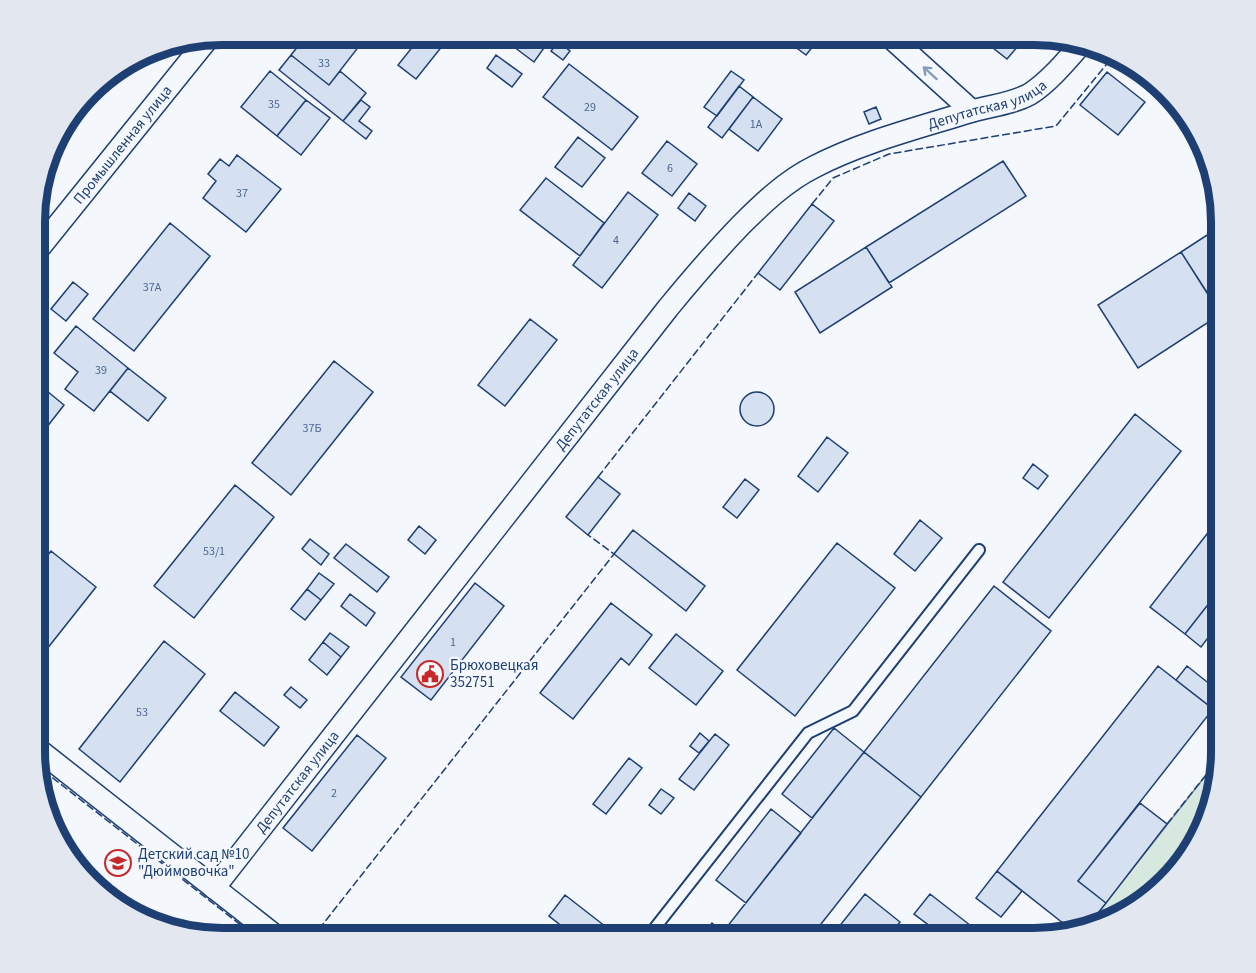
<svg xmlns="http://www.w3.org/2000/svg" width="1256" height="973" font-family="'Source Sans 3',sans-serif">
<style>
.green{fill:#d7e8df;stroke:#687fa3;stroke-width:1.5}
.building{fill:#d5e0f0;stroke:#1d3f73;stroke-width:1.5}
.lines{fill:none;stroke-linecap:round;stroke-linejoin:round}
.lane-casing{stroke:#1d3f73;stroke-width:14}
.street-casing{stroke:#1d3f73;stroke-width:24}
.lane{stroke:#f4f7fb;stroke-width:10}
.street{stroke:#f4f7fb;stroke-width:21}
.fence{stroke:#1d3f73;stroke-width:1.5;stroke-dasharray:8 3;stroke-linecap:butt}
.oneway{stroke:#889bb7}
.labels{text-anchor:middle;stroke-width:4.5;stroke-linejoin:round;paint-order:stroke}
.number-label{font-size:12px;fill:#4b6792}
.street-label{font-size:15px;fill:#1d3f73;stroke:#f4f7fb}
.poi-label{font-size:15px;fill:#1d3f73;stroke:#f4f7fb;text-anchor:start}
.rim{fill:none;stroke:#1d3f73;stroke-width:8}
</style>
<rect width="100%" height="100%" fill="#f4f7fb"/>
<path class="green" d="M 1221,756 L 1221,764 L 1208,820 L 1160,886 L 1106,924 L 1086,928 Z"/>
<path class="building" d="M 307,35 L 347,35 L 360,45 L 329,85 L 291,55 Z
M 422,35 L 451,35 L 416,79 L 398,65 Z
M 518,35 L 547,35 L 551,38 L 534,62 L 510,44 Z
M 790,35 L 822,35 L 806,55 L 786,40 Z
M 995,35 L 1006,35 L 1019,45 L 1007,59 L 988,44 Z
M 558,42 L 570,51 L 563,60 L 551,51 Z
M 291,55 L 329,85 L 340,71 L 366,93 L 343,121 L 279,70 Z
M 496,55 L 522,74 L 512,87 L 487,68 Z
M 569,64 L 638,117 L 612,150 L 543,97 Z
M 270,71 L 306,100 L 277,136 L 241,107 Z
M 731,71 L 744,80 L 717,116 L 704,107 Z
M 1107,72 L 1145,102 L 1118,135 L 1080,105 Z
M 111,74 L 54,145 L 59,128 L 98,81 Z
M 739,86 L 753,97 L 722,138 L 708,127 Z
M 753,97 L 782,119 L 758,151 L 729,129 Z
M 306,100 L 330,118 L 301,155 L 277,136 Z
M 361,100 L 370,107 L 359,121 L 372,131 L 366,139 L 343,121 Z
M 876,107 L 881,119 L 869,124 L 864,112 Z
M 578,137 L 605,158 L 582,187 L 555,167 Z
M 667,141 L 697,164 L 672,196 L 642,173 Z
M 237,155 L 281,189 L 246,232 L 203,198 L 216,181 L 208,174 L 220,159 L 229,166 Z
M 1003,161 L 1026,196 L 889,283 L 866,247 Z
M 546,178 L 604,223 L 580,256 L 520,210 Z
M 628,192 L 658,215 L 602,288 L 573,265 Z
M 689,193 L 706,206 L 695,221 L 678,208 Z
M 812,204 L 834,221 L 780,290 L 758,273 Z
M 170,223 L 210,256 L 134,351 L 93,319 Z
M 1221,226 L 1221,284 L 1207,293 L 1181,252 Z
M 866,247 L 892,287 L 820,333 L 795,292 Z
M 1181,252 L 1221,314 L 1138,368 L 1098,305 Z
M 73,282 L 88,294 L 66,321 L 51,309 Z
M 530,319 L 557,340 L 505,406 L 478,385 Z
M 76,326 L 128,368 L 94,411 L 65,389 L 78,372 L 54,353 Z
M 334,361 L 373,392 L 291,495 L 252,463 Z
M 128,368 L 166,398 L 148,421 L 110,391 Z
M 36,382 L 64,405 L 36,441 Z
M740 409a17 17 0 1 1 34 0a17 17 0 1 1-34 0Z
M 1135,414 L 1181,451 L 1049,618 L 1003,582 Z
M 827,437 L 848,453 L 818,492 L 798,476 Z
M 1033,464 L 1048,476 L 1038,489 L 1023,478 Z
M 598,477 L 620,494 L 588,535 L 566,517 Z
M 745,479 L 759,490 L 737,518 L 723,507 Z
M 235,485 L 274,517 L 194,618 L 154,586 Z
M 1221,516 L 1221,588 L 1185,634 L 1150,607 Z
M 920,520 L 942,538 L 915,571 L 894,554 Z
M 419,526 L 436,540 L 425,554 L 408,540 Z
M 633,530 L 705,586 L 686,611 L 614,554 Z
M 310,539 L 329,554 L 321,565 L 302,549 Z
M 837,543 L 895,588 L 795,716 L 737,670 Z
M 346,544 L 389,577 L 377,592 L 334,558 Z
M 51,551 L 96,587 L 35,664 L 35,571 Z
M 319,573 L 334,584 L 321,600 L 307,589 Z
M 475,583 L 504,606 L 431,700 L 401,677 Z
M 994,586 L 1051,631 L 921,797 L 864,752 Z
M 1221,588 L 1221,621 L 1201,647 L 1185,634 Z
M 307,589 L 321,600 L 305,620 L 291,609 Z
M 350,594 L 375,613 L 366,626 L 341,606 Z
M 611,603 L 652,635 L 629,665 L 621,658 L 573,719 L 540,693 Z
M 330,633 L 349,647 L 341,657 L 323,642 Z
M 676,634 L 723,671 L 696,705 L 649,668 Z
M 164,641 L 205,674 L 120,782 L 79,749 Z
M 323,642 L 341,657 L 327,675 L 309,660 Z
M 1158,666 L 1213,709 L 1078,881 L 1106,903 L 1086,928 L 1073,931 L 997,871 Z
M 1187,666 L 1221,693 L 1221,699 L 1213,709 L 1176,680 Z
M 291,687 L 307,700 L 300,708 L 284,695 Z
M 235,692 L 279,727 L 264,746 L 220,711 Z
M 834,728 L 864,752 L 812,818 L 782,794 Z
M 700,733 L 709,741 L 699,753 L 690,746 Z
M 715,734 L 729,745 L 694,790 L 679,779 Z
M 357,735 L 386,758 L 312,851 L 283,828 Z
M 864,752 L 921,797 L 810,938 L 732,938 L 723,932 Z
M 629,758 L 642,768 L 606,814 L 593,804 Z
M 661,789 L 674,798 L 661,814 L 649,805 Z
M 1140,803 L 1167,824 L 1106,903 L 1078,881 Z
M 771,809 L 801,833 L 746,903 L 716,880 Z
M 66,851 L 118,891 L 111,900 L 98,892 Z
M 997,871 L 1022,891 L 1001,917 L 976,898 Z
M 865,894 L 900,922 L 887,938 L 830,938 Z
M 930,894 L 975,929 L 967,938 L 946,938 L 914,914 Z
M 565,895 L 619,937 L 618,938 L 577,938 L 549,916 Z
M 1062,922 L 1073,931 L 1051,935 Z
M 712,923 L 723,932 L 732,938 L 700,938 Z"/>
<g class="lines">
<defs>
<path id="lane" d="M 647,938 L 808,733 L 853,711 L 979,550"/>
<g id="street">
<path d="M 888,35 L 972,111"/>
<path id="s1" d="M 36,252 L 210,36"/>
<path d="M 35,747 L 278,938"/>
<path id="s2" d="M 214,888 L 668,308 C 691,280 715,252 740,226 C 763,203 786,181 814,167 C 862,142 918,128 969,112 C 989,106 1012,104 1030,94 C 1050,81 1066,61 1082,43"/>
</g>
</defs>
<use href="#lane" class="lane-casing"/>
<use href="#street" class="street-casing"/>
<use href="#lane" class="lane"/>
<use href="#street" class="street"/>
<path class="fence" d="M 812,204 L 833,178 L 889,154 L 1056,126 L 1115,54
M 598,477 L 758,273
M 35,764 L 251,933 L 247,938
M 1167,824 L 1221,756
M 312,938 L 614,554 L 588,535"/>
</g>
<defs><path id="oneway-shaft" d="M-6 0H5M1.5-3L5.5 0L1.5 3" fill="none" stroke-width="1.6" stroke-linecap="round" stroke-linejoin="round" transform="scale(1.5)"/></defs>
<use class="oneway" href="#oneway-shaft" transform="translate(930 73) rotate(-138)"/>
<defs>
<symbol id="civic-ring" viewBox="-11 -11 22 22"><circle r="9.5" fill="#f4f7fb" stroke="#c62828" stroke-width="1.5"/><path d="M-.6-6.5H3V-4.5H.6V-3L4-1V1h2V6H-6V1h2V-1L-.6-3ZM-1.2 2.5V6h2.4V2.5Z" fill="#c62828"/></symbol>
<symbol id="school-ring" viewBox="-11 -11 22 22"><circle r="9.5" fill="#f4f7fb" stroke="#c62828" stroke-width="1.5"/><path d="M0-5L7-2L0 1L-7-2ZM-4 1L0 2.5L4 1V4Q0 6-4 4Z" fill="#c62828"/></symbol>
</defs>
<g fill-rule="evenodd">
<use href="#civic-ring" x="415" y="659" width="30" height="30"/>
<use href="#school-ring" x="103" y="848" width="30" height="30"/>
</g>
<g class="labels">
<g class="number-label">
<text x="324" y="67">33</text>
<text x="274" y="108">35</text>
<text x="590" y="111">29</text>
<text x="756" y="128">1А</text>
<text x="670" y="172">6</text>
<text x="242" y="197">37</text>
<text x="616" y="244">4</text>
<text x="152" y="291">37А</text>
<text x="101" y="374">39</text>
<text x="312" y="432">37Б</text>
<text x="214" y="555">53/1</text>
<text x="453" y="646">1</text>
<text x="142" y="716">53</text>
<text x="334" y="797">2</text>
</g>
<g class="street-label">
<text dy="5" stroke="none"><textPath href="#s2" startOffset="1125">Депутатская улица</textPath></text>
<text dy="5" stroke="none"><textPath href="#s1" startOffset="138">Промышленная улица</textPath></text>
<text dy="5" stroke="none"><textPath href="#s2" startOffset="621">Депутатская улица</textPath></text>
<text dy="5" stroke="none"><textPath href="#s2" startOffset="135">Депутатская улица</textPath></text>
</g>
<g class="poi-label">
<text x="450" y="670">Брюховецкая<tspan x="450" dy="17">352751</tspan></text>
<text x="138" y="859">Детский сад №10<tspan x="138" dy="17">"Дюймовочка"</tspan></text>
</g>
</g>
<path d="M0 0H1256V973H0ZM222 45H1034A177 177 0 0 1 1211 222V751A177 177 0 0 1 1034 928H222A177 177 0 0 1 45 751V222A177 177 0 0 1 222 45Z" fill="#e3e8f0" fill-rule="evenodd"/>
<path class="rim" d="M222 45H1034A177 177 0 0 1 1211 222V751A177 177 0 0 1 1034 928H222A177 177 0 0 1 45 751V222A177 177 0 0 1 222 45Z"/>
</svg>
